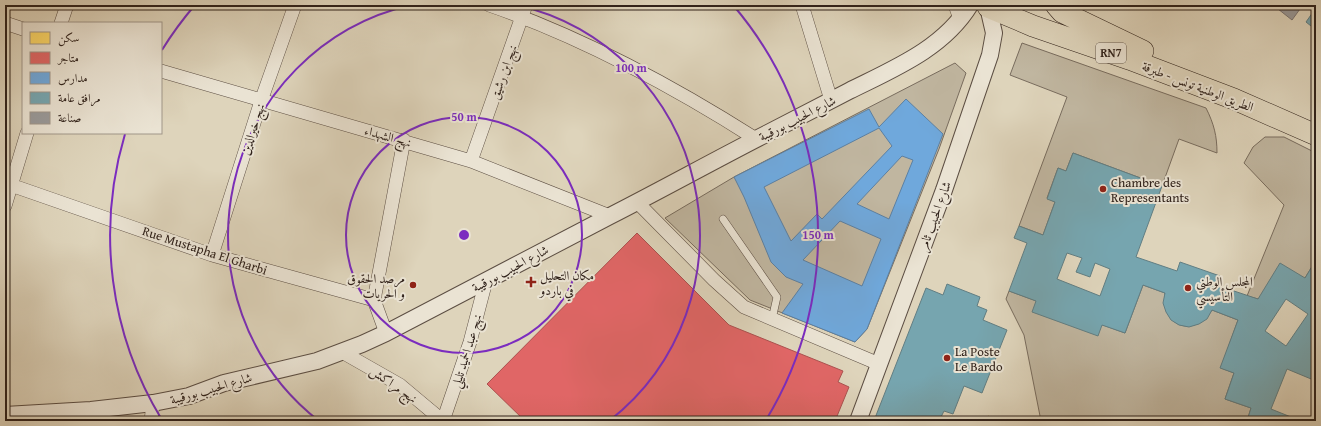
<svg xmlns="http://www.w3.org/2000/svg" width="1321" height="426" font-family="'Gentium Book Plus',Amiri,serif">
<style>
.green{fill:#c0b6a0;stroke:#786c5e}
.homes{fill:#ffd966;stroke:#c1a250}
.shops{fill:#e06666;stroke:#ab5250}
.schools{fill:#6fa8dc;stroke:#5c80a2;fill-rule:evenodd}
.public{fill:#76a5af;stroke:#617e83;fill-rule:evenodd}
.industry{fill:#999;stroke:#7a7573}
.lines{fill:none;stroke-linecap:round;stroke-linejoin:round}
.service-casing{stroke:#5c4e43;stroke-width:8}
.minor-casing{stroke:#5c4e43;stroke-width:14}
.tertiary-casing{stroke:#5c4e43;stroke-width:18}
.primary-casing{stroke:#30221b;stroke-width:22}
.service{stroke:#eae3d3;stroke-width:7}
.minor{stroke:#eae3d3;stroke-width:13}
.tertiary{stroke:#eae3d3;stroke-width:16}
.primary{stroke:#ded4bb;stroke-width:21}
.ring{fill:none;stroke:#7b2cbf;stroke-width:2}
.poi-dot{fill:#8f2418;stroke:#eae3d3;stroke-width:1.5}
.labels{text-anchor:middle;stroke-width:4;stroke-linejoin:round;paint-order:stroke}
.shield{fill:#eae3d3;stroke:#685c52;stroke-width:1}
.shield-label{font-size:12px;font-weight:bold;fill:#30221b}
.street-label{font-size:13px;fill:#30221b;stroke:#eae3d3}
.poi-label{font-size:13px;fill:#30221b;stroke:#eae3d3;text-anchor:start}
.centre{fill:#7b2cbf;stroke:#eae3d3;stroke-width:2}
.ring-label{font-size:12px;text-anchor:middle;font-weight:bold;fill:#7b2cbf;stroke:#eae3d3;stroke-width:4;stroke-linejoin:round;paint-order:stroke}
</style>
<rect width="100%" height="100%" fill="#ded4bb"/>
<filter id="stains"><feTurbulence type="fractalNoise" baseFrequency=".005" numOctaves="4"/><feColorMatrix values="0 0 0 0 .2 0 0 0 0 .09 0 0 0 0 .02 0 0 0 .5 -.17"/></filter>
<radialGradient id="worn" r=".72"><stop offset=".6" stop-color="#630" stop-opacity="0"/><stop offset="1" stop-color="#630" stop-opacity=".3"/></radialGradient>
<path class="green" d="M 1022,43 L 1206,108 C 1214,124 1217,136 1217,153 L 1179,139 L 1162,186 L 1073,153 L 1066,171 L 1058,168 L 1047,198 L 1055,202 L 1043,235 L 1019,226 L 1067,97 L 1010,75 Z
M 955,63 L 966,73 L 939,149 L 867,329 L 855,342 L 750,300 L 665,218 L 734,177 Z
M 1265,137 L 1284,137 L 1316,153 L 1316,260 L 1305,278 L 1258,299 L 1247,296 L 1284,205 L 1244,163 L 1253,147 Z
M 1143,285 L 1165,293 C 1160,326 1194,339 1212,310 L 1238,320 L 1221,368 L 1234,373 L 1225,399 L 1251,408 L 1247,421 L 1041,421 L 1024,335 L 1006,299 L 1009,291 L 1125,333 Z"/>
<path class="homes" d="M 988,416 L 1001,421 L 986,421 Z"/>
<path class="shops" d="M 637,233 L 729,325 L 843,371 L 838,382 L 849,387 L 835,421 L 525,421 L 487,384 Z"/>
<path class="schools" d="M 906,99 L 943,134 L 867,329 L 855,342 L 782,313 L 803,284 L 786,277 L 771,262 L 744,197 L 734,177 L 869,109 L 879,127 ZM 879,128 L 892,146 L 822,219 L 817,214 L 791,241 L 764,187 ZM 902,156 L 913,160 L 889,219 L 857,204 ZM 840,221 L 881,239 L 862,286 L 803,260 Z"/>
<path class="public" d="M 1313,12 L 1316,14 L 1316,30 L 1306,22 Z
M 1073,153 L 1162,186 L 1136,257 L 1177,271 L 1180,262 L 1220,276 L 1216,285 L 1258,299 L 1280,263 L 1305,278 L 1316,260 L 1316,381 L 1287,369 L 1271,409 L 1301,421 L 1247,421 L 1251,408 L 1225,399 L 1234,373 L 1220,368 L 1238,320 L 1212,310 L 1207,319 L 1199,324 L 1189,327 L 1179,325 L 1171,320 L 1166,312 L 1163,303 L 1165,293 L 1143,285 L 1125,333 L 1102,325 L 1098,336 L 1032,312 L 1036,301 L 1009,291 L 1027,243 L 1014,238 L 1019,226 L 1043,235 L 1055,202 L 1047,199 L 1058,168 L 1066,171 ZM 1067,253 L 1082,258 L 1076,272 L 1090,277 L 1095,263 L 1110,269 L 1100,296 L 1057,279 ZM 1286,299 L 1308,314 L 1286,346 L 1265,331 Z
M 947,284 L 980,297 L 977,306 L 987,310 L 983,320 L 1007,330 L 982,393 L 964,386 L 953,414 L 944,411 L 939,421 L 883,421 L 875,418 L 926,288 L 943,295 Z"/>
<path class="industry" d="M 1273,5 L 1294,5 L 1300,9 L 1292,20 Z"/>
<g class="lines">
<defs>
<path id="service" d="M 723,219 L 777,297 L 772,319"/>
<path id="minor" d="M 489,5 C 584,38 671,85 756,139
M 802,5 L 831,100
M 955,5 L 960,19
M 5,23 L 23,29
M 61,23 L 67,5
M 161,71 L 471,161 L 610,216
M 471,161 L 526,5
M 5,183 L 212,255 L 374,300 L 386,333
M 638,203 L 714,280 L 744,307 L 879,364
M 5,206 L 27,133
M 212,255 L 261,101 L 295,5
M 374,300 L 404,140
M 342,352 L 400,385 L 443,421
M 151,421 L 153,403
M 443,421 L 470,342 L 486,281"/>
<path id="tertiary" d="M 5,415 L 91,410 L 153,403 L 189,396 L 224,383 L 317,361 L 362,344 L 386,333 L 610,216 C 663,189 715,160 768,133 C 795,119 822,105 849,91 C 893,69 943,49 970,5
M 858,421 L 944,190 L 990,55 L 994,33 L 988,7"/>
<path id="primary" d="M 1056,5 L 1062,12 L 1143,51
M 988,7 L 1033,26 L 1129,59 L 1234,99 L 1316,135"/>
</defs>
<use href="#service" class="service-casing"/>
<use href="#minor" class="minor-casing"/>
<use href="#tertiary" class="tertiary-casing"/>
<use href="#primary" class="primary-casing"/>
<use href="#service" class="service"/>
<use href="#minor" class="minor"/>
<use href="#tertiary" class="tertiary"/>
<use href="#primary" class="primary"/>
</g>
<g class="ring">
<circle cx="464" cy="235" r="118"/>
<path d="M319 421A236 236 0 0 1 411 5M517 5A236 236 0 0 1 609 421"/>
<path d="M162 420A354 354 0 0 1 125 134M162 50A354 354 0 0 1 195 5M733 5A354 354 0 0 1 766 420"/>
</g>
<g class="poi-dot">
<circle cx="1103" cy="189" r="4"/>
<path d="M529 276h4v4h4v4h-4v4h-4v-4h-4v-4h4z"/>
<circle cx="413" cy="285" r="4"/>
<circle cx="1188" cy="288" r="4"/>
<circle cx="947" cy="358" r="4"/>
</g>
<g class="labels">
<rect class="shield" x="1096" y="43" width="30" height="20" rx="3"/>
<g class="shield-label">
<text x="1111" y="57">RN7</text>
</g>
<g class="street-label">
<text transform="translate(503 72) rotate(-70)" y="5">نهج ابن رشيق</text>
<text transform="translate(1198 86) rotate(21)" y="5">الطريق الوطنية تونس - طبرقة</text>
<text transform="translate(797 118) rotate(-27)" y="5">شارع الحبيب بورقيبة</text>
<text transform="translate(252 129) rotate(-72)" y="5">نهج خيرالدين</text>
<text transform="translate(388 136) rotate(16)" y="5">نهج الشهداء</text>
<text transform="translate(934 216) rotate(-70)" y="5">شارع الحبيب ثامر</text>
<text transform="translate(205 250) rotate(18)" y="5">Rue Mustapha El Gharbi</text>
<text transform="translate(510 268) rotate(-28)" y="5">شارع الحبيب بورقيبة</text>
<text transform="translate(466 351) rotate(-73)" y="5">نهج عبد الحميد تليلي</text>
<text transform="translate(394 384) rotate(35)" y="5">نهج مراكش</text>
<text transform="translate(211 388) rotate(-16)" y="5">شارع الحبيب بورقيبة</text>
</g>
<g class="poi-label">
<text x="1111" y="187">Chambre des<tspan x="1111" dy="15">Representants</tspan></text>
<text x="540" y="280">مكان التحليل<tspan x="540" dy="15">في باردو</tspan></text>
<text x="405" y="283" text-anchor="end">مرصد الحقوق<tspan x="405" dy="15">و الحريات</tspan></text>
<text x="1196" y="286">المجلس الوطني<tspan x="1196" dy="15">التأسيسي</tspan></text>
<text x="955" y="356">La Poste<tspan x="955" dy="15">Le Bardo</tspan></text>
</g>
</g>
<circle cx="464" cy="235" r="6" class="centre"/>
<g class="ring-label">
<text x="631" y="72">100 m</text>
<text x="464" y="121">50 m</text>
<text x="818" y="239">150 m</text>
</g>
<rect width="1321" height="426" fill="none" stroke="#ded4bb" stroke-width="20"/>
<rect x="6" y="6" width="1309" height="414" fill="none" stroke="#30221b" stroke-width="2"/>
<rect x="10" y="10" width="1301" height="406" fill="none" stroke="#30221b"/>
<rect x="22" y="22" width="140" height="112" fill="#eae3d3" stroke="#a09689"/>
<rect x="30" y="32" width="20" height="12" fill="#ffd966" stroke="#a09689"/>
<text x="58" y="42" font-size="12" fill="#30221b">سكن</text>
<rect x="30" y="52" width="20" height="12" fill="#e06666" stroke="#a09689"/>
<text x="58" y="62" font-size="12" fill="#30221b">متاجر</text>
<rect x="30" y="72" width="20" height="12" fill="#6fa8dc" stroke="#a09689"/>
<text x="58" y="82" font-size="12" fill="#30221b">مدارس</text>
<rect x="30" y="92" width="20" height="12" fill="#76a5af" stroke="#a09689"/>
<text x="58" y="102" font-size="12" fill="#30221b">مرافق عامة</text>
<rect x="30" y="112" width="20" height="12" fill="#999999" stroke="#a09689"/>
<text x="58" y="122" font-size="12" fill="#30221b">صناعة</text>
<rect width="100%" height="100%" filter="url(#stains)"/>
<rect width="100%" height="100%" fill="url(#worn)"/>
</svg>
